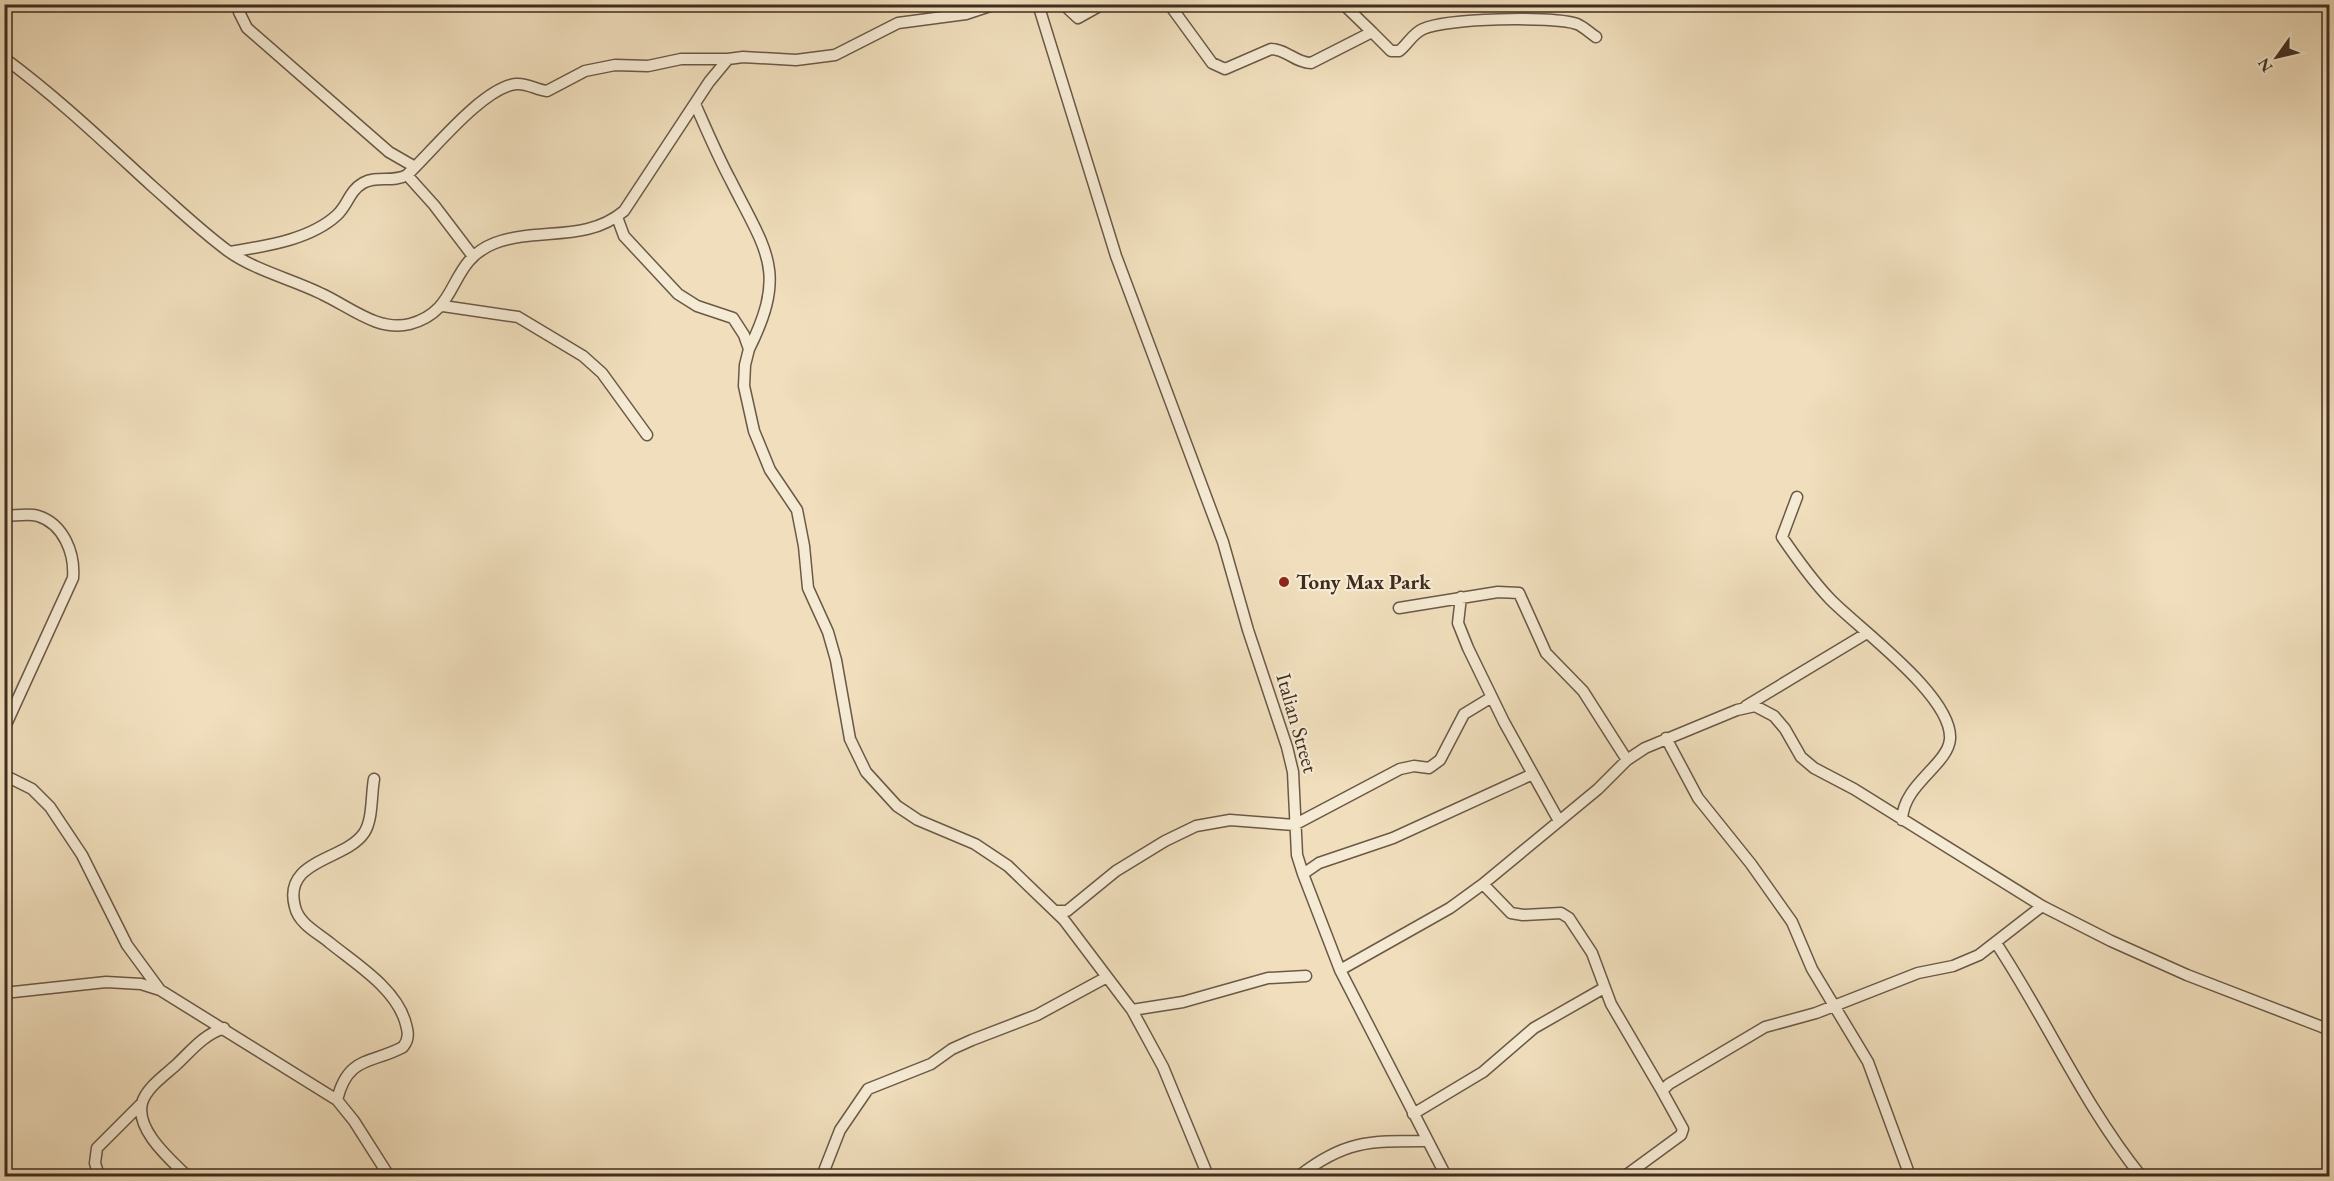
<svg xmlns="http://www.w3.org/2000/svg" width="2334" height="1181" font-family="'EB Garamond',serif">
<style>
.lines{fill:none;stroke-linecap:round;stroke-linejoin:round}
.minor-casing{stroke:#6b5947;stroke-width:13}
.minor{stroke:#f5ead3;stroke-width:10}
.poi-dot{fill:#8f2418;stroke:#f5ead3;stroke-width:2}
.labels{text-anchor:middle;stroke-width:4.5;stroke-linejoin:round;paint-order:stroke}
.poi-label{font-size:21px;font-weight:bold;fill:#3f2d20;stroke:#f5ead3;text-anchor:start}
.street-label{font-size:21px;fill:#3f2d20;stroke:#f5ead3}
</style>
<rect width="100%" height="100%" fill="#f0debc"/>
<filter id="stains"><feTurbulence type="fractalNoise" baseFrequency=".00333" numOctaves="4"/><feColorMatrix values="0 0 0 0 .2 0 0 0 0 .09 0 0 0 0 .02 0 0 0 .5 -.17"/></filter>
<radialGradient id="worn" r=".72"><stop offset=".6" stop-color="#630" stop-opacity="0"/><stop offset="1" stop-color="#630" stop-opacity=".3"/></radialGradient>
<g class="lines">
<defs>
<path id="minor" d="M 245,4 L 239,12 L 247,28 L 389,152 L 415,167
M 1038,4 L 1116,256 L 1223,542 L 1248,630 L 1287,747 L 1293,772 L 1297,855 L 1303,874 L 1340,970 L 1446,1176
M 1063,4 L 1078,18 L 1103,4
M 1169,4 L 1212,63 L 1225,69 L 1271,49 C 1286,49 1296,63 1311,63 L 1372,32 L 1391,51 L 1399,51 C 1407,45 1413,33 1423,29 C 1446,18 1552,16 1577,24 C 1584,27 1590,33 1596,37
M 1343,4 L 1372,32
M 4,58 C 57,97 104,142 152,186 C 177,208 201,231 228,251 C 256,271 292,279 322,294 C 350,307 378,332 410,324 C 462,310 446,262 495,243 C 538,227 586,243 624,211 L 709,82 L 728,59 L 743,57 L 796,60 L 835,55 L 898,23 L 966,14 L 996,4
M 696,106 C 707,131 718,157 731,181 C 766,251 788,271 749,349
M 407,175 L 434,205 L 472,255
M 617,217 L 624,236 L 678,294 L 697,306 L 733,318 L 744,335 L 749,349 L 745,365 L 744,386 L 754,431 L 770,470 L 797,510 L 804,546 L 808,588 L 828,632 L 836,660 L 850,739 L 866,772 L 897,806 L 918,820 L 975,844 L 1008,866 L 1064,920 L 1132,1010 L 1163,1067 L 1208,1176
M 230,252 C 265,246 310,240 337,215 C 348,205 349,191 363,183 C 377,175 393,183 407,175 C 432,152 482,88 516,84 C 527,83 537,90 547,91 L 585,71 L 615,65 L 648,66 L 681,59 L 728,59
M 443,306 L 518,317 L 583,356 L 602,373 L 647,435
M 1797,497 L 1782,537 C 1797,559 1812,580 1830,599 C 1859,629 1953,696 1950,739 C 1948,765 1903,784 1902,820
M 4,516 C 15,516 28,513 38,516 C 64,524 75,554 73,578 L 4,729
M 1461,597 L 1458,623 L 1468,648 L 1504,722 L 1559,821
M 1399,608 L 1498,592 L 1519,593 L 1546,653 L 1583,691 L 1627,760
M 1746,706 L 1867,633
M 1666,738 L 1698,798 L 1751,864 L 1792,922 L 1812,969 L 1868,1062 L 1910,1176
M 4,775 L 32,789 L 50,807 L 82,855 L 127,945 L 160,990
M 1303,874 L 1319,863 L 1393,838 L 1533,774
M 1483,884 L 1511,913 L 1523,915 L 1561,913 L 1569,918 L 1592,953 L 1611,1004 L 1662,1091
M 1055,911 L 1067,911 L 1116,871 L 1165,841 L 1196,826 L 1230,820 L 1294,825 L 1400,769 L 1414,766 L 1429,768 L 1440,760 L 1464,714 L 1492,697
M 1996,943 C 2047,1020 2083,1104 2141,1176
M 1340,970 L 1450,908 L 1483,884 L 1598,789 L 1627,760 L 1645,748 L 1737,710 L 1755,706 L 1774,716 L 1785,729 L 1801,757 L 1814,768 L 1854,789 L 2042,906 L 2111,941 L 2187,975 L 2330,1030
M 4,993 L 106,982 L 141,984 L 160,990 L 337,1100 L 354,1121 L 389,1176
M 1132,1010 L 1183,1002 L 1268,978 L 1306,976
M 337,1100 C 348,1055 372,1064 403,1047 C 410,1038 408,1031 405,1021 C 395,988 356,964 330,943 C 318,933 299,924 295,907 C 282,859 345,861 364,833 C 373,820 371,795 374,779
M 1413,1114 L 1483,1072 L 1534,1028 L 1604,988
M 99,1176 L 95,1163 L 97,1148 L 142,1103
M 187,1176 C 171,1160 135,1130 142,1103 C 146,1088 165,1075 176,1065 C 191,1051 203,1035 224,1028
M 822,1176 L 840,1130 L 868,1089 L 931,1064 L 952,1049 L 972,1040 L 1037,1015 L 1107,977
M 1299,1176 C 1345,1140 1370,1141 1427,1141
M 1625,1176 L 1681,1135 L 1683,1129 L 1662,1091 L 1669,1084 L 1765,1027 L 1816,1013 L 1918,973 L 1953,966 L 1979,955 L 2042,906"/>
</defs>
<use href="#minor" class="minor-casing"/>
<use href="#minor" class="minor"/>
</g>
<circle class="poi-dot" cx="1284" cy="582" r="6"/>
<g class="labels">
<g class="poi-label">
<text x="1296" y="589">Tony Max Park</text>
</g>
<g class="street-label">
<text transform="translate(1297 723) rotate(74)" y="7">Italian Street</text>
</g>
</g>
<rect width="2334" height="1181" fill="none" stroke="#f0debc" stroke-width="24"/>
<rect x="6" y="6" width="2322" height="1169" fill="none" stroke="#3f2d20" stroke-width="3"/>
<rect x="12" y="12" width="2310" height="1157" fill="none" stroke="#3f2d20" stroke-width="1.5"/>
<g transform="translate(2277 57) rotate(236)" stroke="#f5ead3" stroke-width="4.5" paint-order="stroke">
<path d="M0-4.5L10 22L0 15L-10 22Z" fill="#3f2d20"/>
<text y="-9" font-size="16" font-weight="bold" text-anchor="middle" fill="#3f2d20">N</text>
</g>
<rect width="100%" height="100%" filter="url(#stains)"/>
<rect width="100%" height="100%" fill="url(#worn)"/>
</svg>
